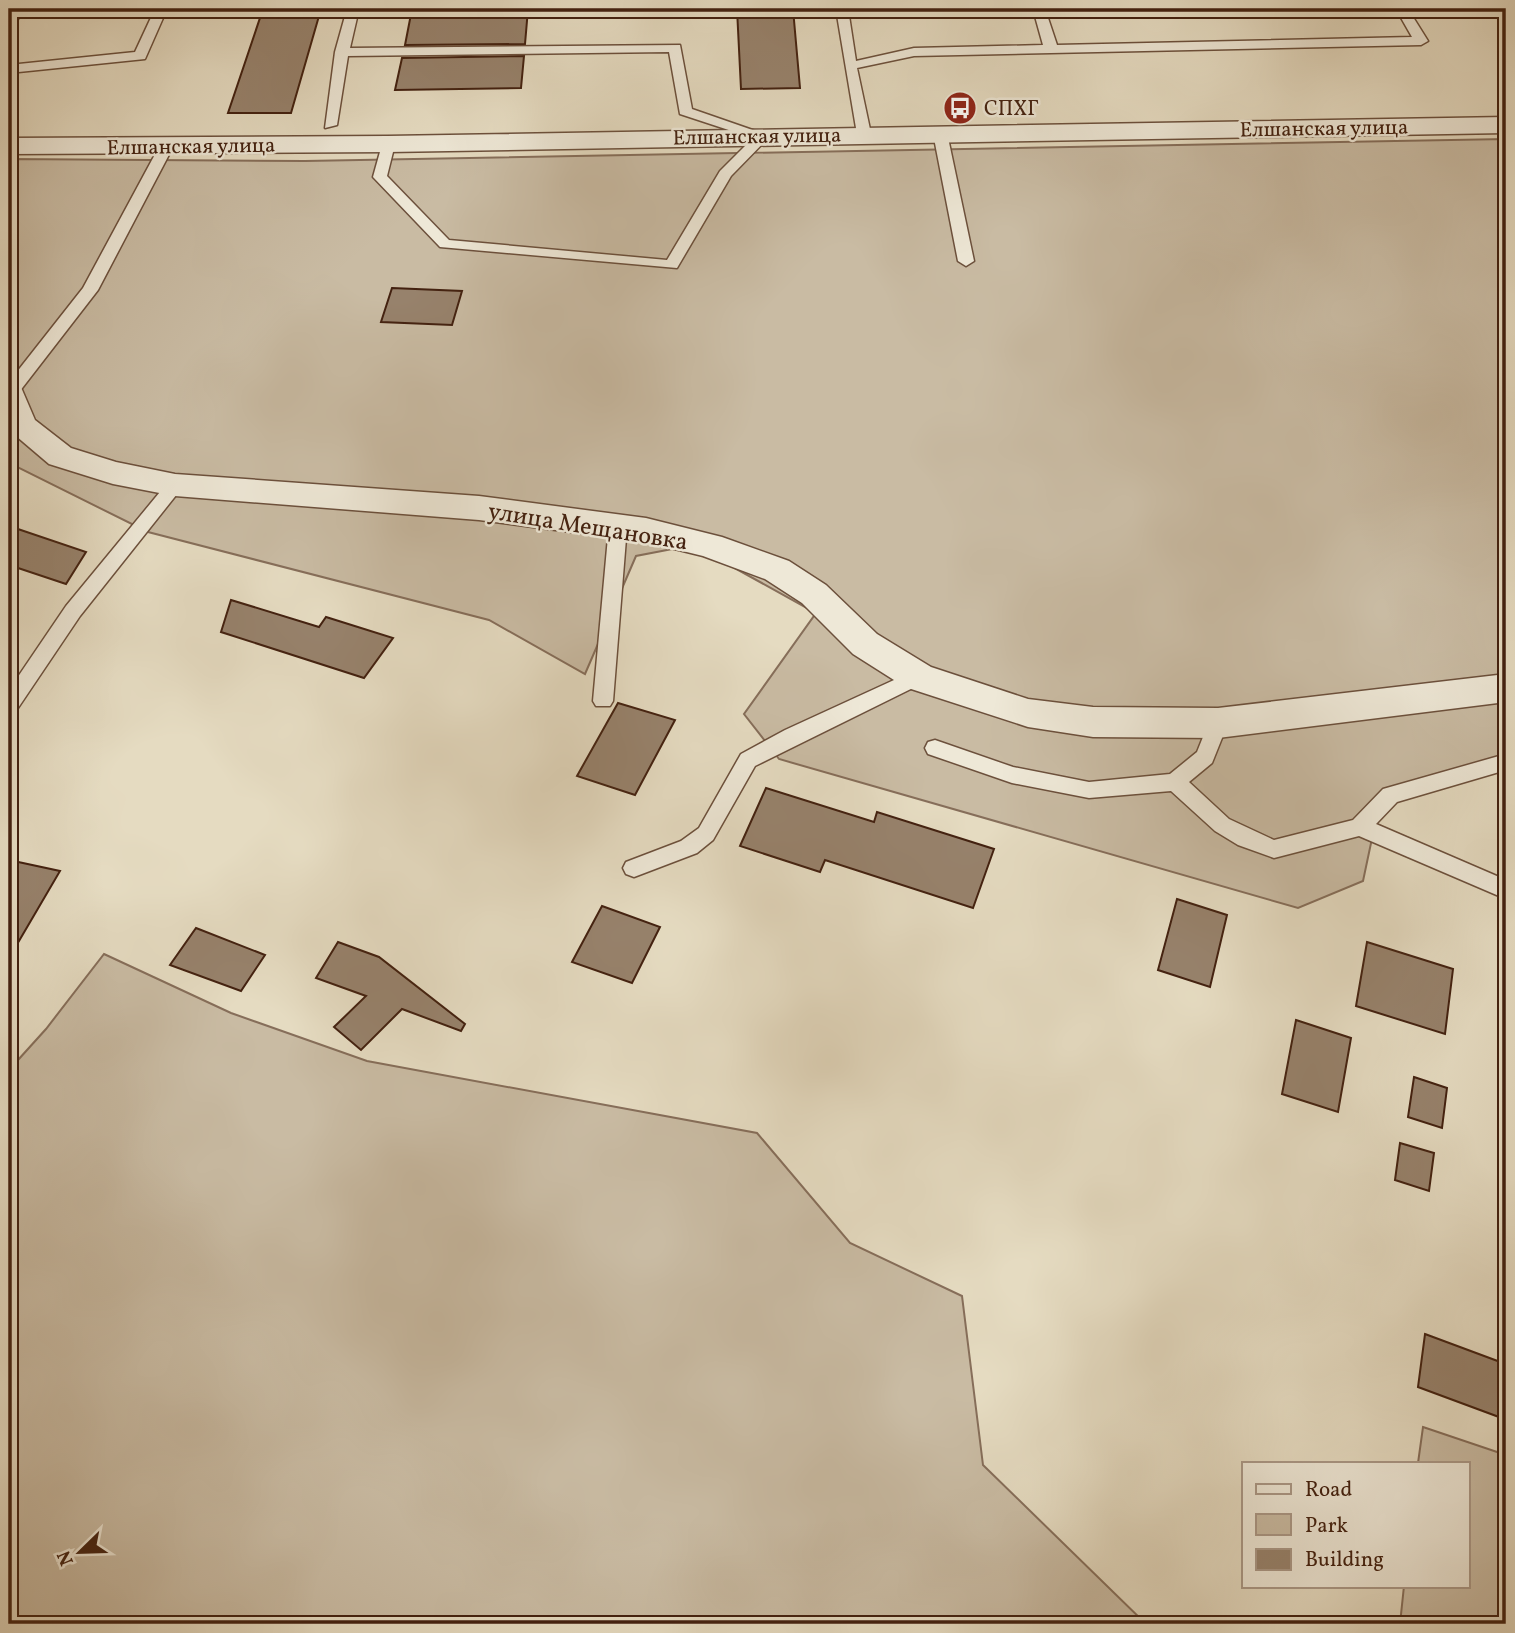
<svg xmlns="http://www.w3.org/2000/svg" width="1515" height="1633" font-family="Vollkorn,serif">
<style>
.green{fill:#c9bba3;stroke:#866e5a;stroke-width:2}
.building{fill:#97826c;stroke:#432110;stroke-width:2}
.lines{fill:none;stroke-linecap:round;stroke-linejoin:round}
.service-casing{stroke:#6c503c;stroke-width:3}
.minor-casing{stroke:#6c503c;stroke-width:3}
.service{fill:#eee8d7;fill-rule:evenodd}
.minor{fill:#eee8d7;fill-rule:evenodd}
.labels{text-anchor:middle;stroke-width:5;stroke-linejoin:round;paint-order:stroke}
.far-poi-label{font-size:21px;fill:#432110;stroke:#eee8d7;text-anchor:start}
.far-street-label{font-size:21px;fill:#432110;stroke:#eee8d7}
.street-label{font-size:24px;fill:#432110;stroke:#eee8d7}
</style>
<rect width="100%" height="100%" fill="#e5dbc1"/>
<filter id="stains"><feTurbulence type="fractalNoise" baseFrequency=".00286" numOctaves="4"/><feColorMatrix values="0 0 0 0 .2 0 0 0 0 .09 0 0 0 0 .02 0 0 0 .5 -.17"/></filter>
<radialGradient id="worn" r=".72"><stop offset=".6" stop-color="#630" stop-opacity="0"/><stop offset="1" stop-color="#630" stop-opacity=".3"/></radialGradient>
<path class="green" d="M 1506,139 L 1506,769 L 1382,791 L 1363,881 L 1298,908 L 779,759 L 744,714 L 816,613 L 693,545 L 636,556 L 585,674 L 489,620 L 148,532 L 9,463 L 9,159 L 305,161 Z
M 104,954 L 231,1013 L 367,1061 L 757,1133 L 850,1243 L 962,1296 L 983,1465 L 1146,1624 L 9,1624 L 9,1070 L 46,1029 Z
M 1423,1427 L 1506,1455 L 1506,1624 L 1400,1624 L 1404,1586 L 1468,1586 L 1468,1463 L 1418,1463 Z"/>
<path class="building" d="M 263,9 L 321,9 L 291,113 L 228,113 Z
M 412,9 L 528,9 L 525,44 L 405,45 Z
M 737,9 L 793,9 L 800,88 L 741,89 Z
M 524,56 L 521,88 L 395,90 L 402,58 Z
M 392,288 L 462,291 L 452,325 L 381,322 Z
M 9,526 L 86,552 L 66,584 L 9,565 Z
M 231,600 L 319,627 L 326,617 L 393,638 L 364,678 L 221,632 Z
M 618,703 L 675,720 L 635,795 L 577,776 Z
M 766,788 L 874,822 L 877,812 L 994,849 L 973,908 L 825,860 L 820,872 L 740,846 Z
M 9,860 L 60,871 L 9,958 Z
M 1177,899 L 1227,915 L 1210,987 L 1158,970 Z
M 602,906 L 660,927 L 632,983 L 572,962 Z
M 196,928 L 265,955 L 241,991 L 170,965 Z
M 338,942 L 379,957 L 465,1024 L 461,1031 L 402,1009 L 361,1050 L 334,1027 L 366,996 L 316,978 Z
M 1367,942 L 1453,969 L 1445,1034 L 1356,1006 Z
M 1296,1020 L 1351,1038 L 1338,1112 L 1282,1094 Z
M 1414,1077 L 1447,1088 L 1442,1128 L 1408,1117 Z
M 1400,1143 L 1434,1153 L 1429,1191 L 1395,1180 Z
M 1425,1334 L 1503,1363 L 1499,1417 L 1418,1387 Z"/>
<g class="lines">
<defs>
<path id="service" d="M 11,9 L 23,9 L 14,27 L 9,28 Z
M 155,9 L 167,9 L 145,59 L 9,73 L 9,65 L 135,52 Z
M 347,9 L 359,9 L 350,48 L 680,45 L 692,109 L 770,136 L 731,176 L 677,268 L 440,247 L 373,177 L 383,141 L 395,144 L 387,176 L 449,240 L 667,260 L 720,171 L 753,138 L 680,114 L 669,52 L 348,56 L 337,125 L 325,128 L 335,52 Z
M 836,9 L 848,9 L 856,61 L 914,48 L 1043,45 L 1033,9 L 1045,9 L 1057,45 L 1412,37 L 1396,9 L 1408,9 L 1428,41 L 1421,45 L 914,56 L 857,68 L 871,134 L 864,138 L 857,134 Z
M 940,129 L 947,133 L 974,261 L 966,266 L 958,261 L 933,133 Z
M 166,143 L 173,147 L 98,290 L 16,396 L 9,397 L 9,382 L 83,288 L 159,147 Z
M 175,479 L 184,485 L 181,489 L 80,616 L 16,711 L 9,713 L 9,690 L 66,606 L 169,481 Z
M 618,520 L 627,526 L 613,701 L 610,706 L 596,706 L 593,701 L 609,526 Z
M 918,669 L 925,672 L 928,677 L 925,682 L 755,766 L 713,840 L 697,853 L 634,877 L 626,874 L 623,868 L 626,862 L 681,841 L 699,828 L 741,754 L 785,730 Z
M 1218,715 L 1225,717 L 1228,723 L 1212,763 L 1189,782 L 1229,819 L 1274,840 L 1353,820 L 1383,789 L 1506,754 L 1506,770 L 1397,802 L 1376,824 L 1506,880 L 1506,899 L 1359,836 L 1274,858 L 1238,845 L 1215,831 L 1171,791 L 1089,798 L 1012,783 L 928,754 L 925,748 L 928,742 L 935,740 L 1013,767 L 1089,782 L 1170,774 L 1197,752 L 1211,717 Z"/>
<path id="minor" d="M 1506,117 L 1506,133 L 388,152 L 9,154 L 9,138 L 388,136 Z
M 9,382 L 20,385 L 35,420 L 71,448 L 116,462 L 175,474 L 479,496 L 646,518 L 722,537 L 789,561 L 826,585 L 877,634 L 931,667 L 1028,699 L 1093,707 L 1218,708 L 1506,674 L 1506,702 L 1218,738 L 1093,737 L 1028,727 L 905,687 L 853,654 L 802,603 L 765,579 L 703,556 L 646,542 L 479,520 L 175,496 L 113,484 L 49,464 L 9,430 Z"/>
</defs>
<use href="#service" class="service-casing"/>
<use href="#minor" class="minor-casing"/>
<use href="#service" class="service"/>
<use href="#minor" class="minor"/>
</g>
<defs>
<symbol id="bus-disc" viewBox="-11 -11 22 22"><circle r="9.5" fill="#8f2418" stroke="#eee8d7"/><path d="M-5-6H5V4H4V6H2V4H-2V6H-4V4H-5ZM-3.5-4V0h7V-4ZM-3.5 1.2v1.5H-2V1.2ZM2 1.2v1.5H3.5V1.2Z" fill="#fff"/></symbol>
</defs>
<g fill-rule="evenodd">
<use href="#bus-disc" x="941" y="89" width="38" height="38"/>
</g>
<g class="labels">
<g class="far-poi-label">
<text x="984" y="115">СПХГ</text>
</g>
<g class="far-street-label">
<text transform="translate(1324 128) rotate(-1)" y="7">Елшанская улица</text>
<text transform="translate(757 136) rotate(-1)" y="7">Елшанская улица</text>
<text transform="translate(191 146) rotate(-1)" y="7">Елшанская улица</text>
</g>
<g class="street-label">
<text transform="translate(588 526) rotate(9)" y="8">улица Мещановка</text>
</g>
</g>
<rect width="1515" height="1633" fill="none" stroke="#e5dbc1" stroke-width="35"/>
<rect x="10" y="10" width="1494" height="1612" fill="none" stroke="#432110" stroke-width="3.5"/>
<rect x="18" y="18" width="1480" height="1598" fill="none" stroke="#432110" stroke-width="2"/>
<rect x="1242" y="1462" width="228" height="126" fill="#eee8d7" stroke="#aa9887" stroke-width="2"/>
<rect x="1256" y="1484" width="35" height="10" fill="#eee8d7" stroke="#aa9887" stroke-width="2"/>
<text x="1305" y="1496" font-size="21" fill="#432110">Road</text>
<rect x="1256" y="1514" width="35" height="21" fill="#c9bba3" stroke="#aa9887" stroke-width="2"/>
<text x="1305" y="1532" font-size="21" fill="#432110">Park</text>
<rect x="1256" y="1549" width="35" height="21" fill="#97826c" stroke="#aa9887" stroke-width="2"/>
<text x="1305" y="1566" font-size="21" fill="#432110">Building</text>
<g transform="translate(80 1552) rotate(247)" stroke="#eee8d7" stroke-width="5" paint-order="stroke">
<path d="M0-5L12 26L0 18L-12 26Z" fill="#432110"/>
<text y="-10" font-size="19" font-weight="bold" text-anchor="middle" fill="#432110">N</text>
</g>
<rect width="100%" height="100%" filter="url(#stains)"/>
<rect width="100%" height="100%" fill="url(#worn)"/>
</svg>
